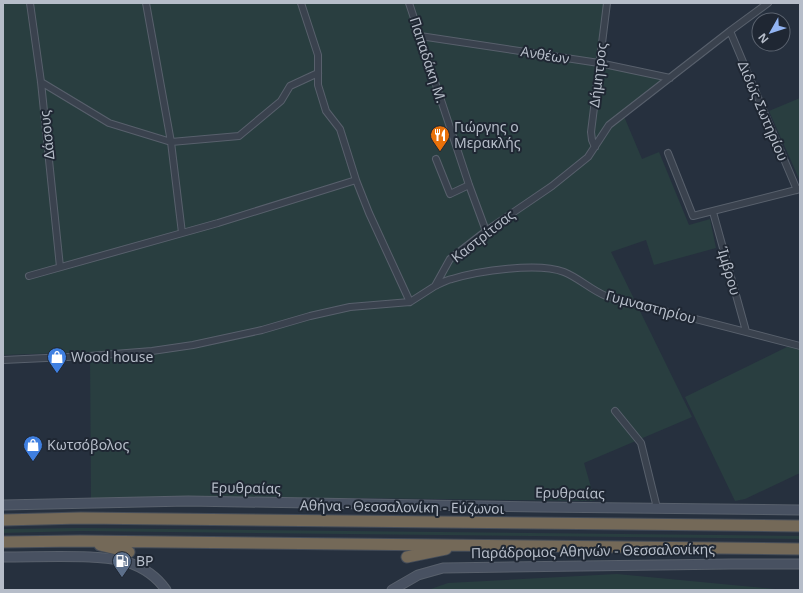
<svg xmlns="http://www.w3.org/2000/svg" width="803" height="593" font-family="'Noto Sans',sans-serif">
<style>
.green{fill:#293e40}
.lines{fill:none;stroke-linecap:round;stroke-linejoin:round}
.minor-casing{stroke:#58606c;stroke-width:8}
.secondary-casing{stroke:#58606c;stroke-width:11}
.motorway-casing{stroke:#454d59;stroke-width:13}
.minor{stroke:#3a424e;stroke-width:6}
.secondary{stroke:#485161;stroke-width:9}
.motorway{stroke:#746958;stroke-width:11}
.labels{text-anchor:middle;stroke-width:4;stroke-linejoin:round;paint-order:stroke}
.street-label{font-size:14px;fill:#b6bdc9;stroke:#1f2733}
.poi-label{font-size:14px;fill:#b6bdc9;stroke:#1f2733;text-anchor:start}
</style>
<rect width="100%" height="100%" fill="#26303e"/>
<path class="green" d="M 3,3 L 609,3 L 600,64 L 670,78 L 623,114 L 642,159 L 659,152 L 689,225 L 710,219 L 716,248 L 654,265 L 646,240 L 611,252 L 692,417 L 584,463 L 595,501 L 363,498 L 91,499 L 90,352 L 3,355 Z
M 800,98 L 800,181 L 769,111 Z
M 795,343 L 800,344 L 800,473 L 745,499 L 735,501 L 685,397 Z
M 80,528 L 800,536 L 800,539 L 81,531 L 3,533 L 3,529 Z
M 617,574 L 786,590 L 428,590 L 448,583 Z"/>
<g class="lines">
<defs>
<path id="minor" d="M 30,3 L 41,82 L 60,267
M 146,3 L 171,142 L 182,233
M 301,3 L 318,55 L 318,85 L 326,111 L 340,129 L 356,180 L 369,213 L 410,302
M 409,3 L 469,185 L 486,231
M 730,31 L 797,190
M 420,36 L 599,63 L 670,78
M 41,82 L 109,123 L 171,142 L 239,136 L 281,101 L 290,86 L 318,73
M 595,147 L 592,140 L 591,132 L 607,3
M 668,153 L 693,216 L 800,189
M 436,159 L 450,194 L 469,185
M 713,212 L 746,331
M 29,276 L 218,223 L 356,180
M 435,286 C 441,283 446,280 452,279 C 478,271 538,262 564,272 C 579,278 591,290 606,296 L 800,346
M 3,360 L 89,356 L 152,351 L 193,345 L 262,330 L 310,316 L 350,307 L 410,302 L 435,286 L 450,259 L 486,231 L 552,186 L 588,157 L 609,125 L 730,31 L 768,3
M 615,411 L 641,443 L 657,508"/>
<path id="secondary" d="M 3,505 L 188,501 L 541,507 L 800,510
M 3,557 C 32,557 61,556 90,557 C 102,558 115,558 127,562 C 142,567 157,577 166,590
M 392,590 L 418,575 L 443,568 L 731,564 L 800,564"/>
<path id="motorway" d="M 3,520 L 81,518 L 800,526
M 3,542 L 80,541 L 800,549
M 100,545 L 129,552
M 407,557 L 446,549"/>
</defs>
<use href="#minor" class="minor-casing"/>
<use href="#secondary" class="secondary-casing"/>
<use href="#motorway" class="motorway-casing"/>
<use href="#minor" class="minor"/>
<use href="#secondary" class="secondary"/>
<use href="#motorway" class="motorway"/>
</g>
<defs>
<symbol id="restaurant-pin" viewBox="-11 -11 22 30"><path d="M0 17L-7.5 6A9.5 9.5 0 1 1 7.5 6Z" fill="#e8710a" stroke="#1f2733"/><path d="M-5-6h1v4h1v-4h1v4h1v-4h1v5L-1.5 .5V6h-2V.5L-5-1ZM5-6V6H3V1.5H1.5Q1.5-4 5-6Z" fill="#fff"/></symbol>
<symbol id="shop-pin" viewBox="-11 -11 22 30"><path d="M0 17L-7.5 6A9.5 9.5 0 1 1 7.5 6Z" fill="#3f7fe0" stroke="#1f2733"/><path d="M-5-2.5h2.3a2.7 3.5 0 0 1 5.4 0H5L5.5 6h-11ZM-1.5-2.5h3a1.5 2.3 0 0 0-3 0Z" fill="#fff"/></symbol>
<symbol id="fuel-pin" viewBox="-11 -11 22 30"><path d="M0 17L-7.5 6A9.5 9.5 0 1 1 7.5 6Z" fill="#5c6f8a" stroke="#1f2733"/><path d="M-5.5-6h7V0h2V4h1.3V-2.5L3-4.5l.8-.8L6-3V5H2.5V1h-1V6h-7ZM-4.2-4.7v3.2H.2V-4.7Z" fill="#fff"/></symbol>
</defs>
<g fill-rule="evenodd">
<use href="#restaurant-pin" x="429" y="124" width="22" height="30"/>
<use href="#shop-pin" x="46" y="346" width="22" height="30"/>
<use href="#shop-pin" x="22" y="434" width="22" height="30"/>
<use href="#fuel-pin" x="111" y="550" width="22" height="30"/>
</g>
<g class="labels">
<g class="street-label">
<text transform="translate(545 55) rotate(9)" y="5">Ανθέων</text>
<text transform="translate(428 60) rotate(72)" y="5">Παπαδάκη Μ.</text>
<text transform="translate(598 75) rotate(-83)" y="5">Δήμητρος</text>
<text transform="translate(763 111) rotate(67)" y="5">Διδώς Σωτηρίου</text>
<text transform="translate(47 135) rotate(-96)" y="5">Δάσους</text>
<text transform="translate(483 236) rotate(-38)" y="5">Καστρίτσας</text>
<text transform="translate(729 271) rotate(74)" y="5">Ίμβρου</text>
<text transform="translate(651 307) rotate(15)" y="5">Γυμναστηρίου</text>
<text transform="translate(246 488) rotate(1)" y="5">Ερυθραίας</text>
<text transform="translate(570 493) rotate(1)" y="5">Ερυθραίας</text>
<text transform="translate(402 507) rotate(1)" y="5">Αθήνα - Θεσσαλονίκη - Εύζωνοι</text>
<text transform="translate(593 551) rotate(-1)" y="5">Παράδρομος Αθηνών - Θεσσαλονίκης</text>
</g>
<g class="poi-label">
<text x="454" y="132">Γιώργης ο<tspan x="454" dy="16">Μερακλής</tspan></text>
<text x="71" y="362">Wood house</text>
<text x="47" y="450">Κωτσόβολος</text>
<text x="136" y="566">BP</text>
</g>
</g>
<rect width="803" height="593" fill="none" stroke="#b6bdc9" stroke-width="8"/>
<g transform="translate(771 32) rotate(231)"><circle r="19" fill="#1f2733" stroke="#5b636f"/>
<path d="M0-3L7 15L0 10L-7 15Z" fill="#92b4f2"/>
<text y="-6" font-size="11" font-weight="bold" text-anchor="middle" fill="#b6bdc9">N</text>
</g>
</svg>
